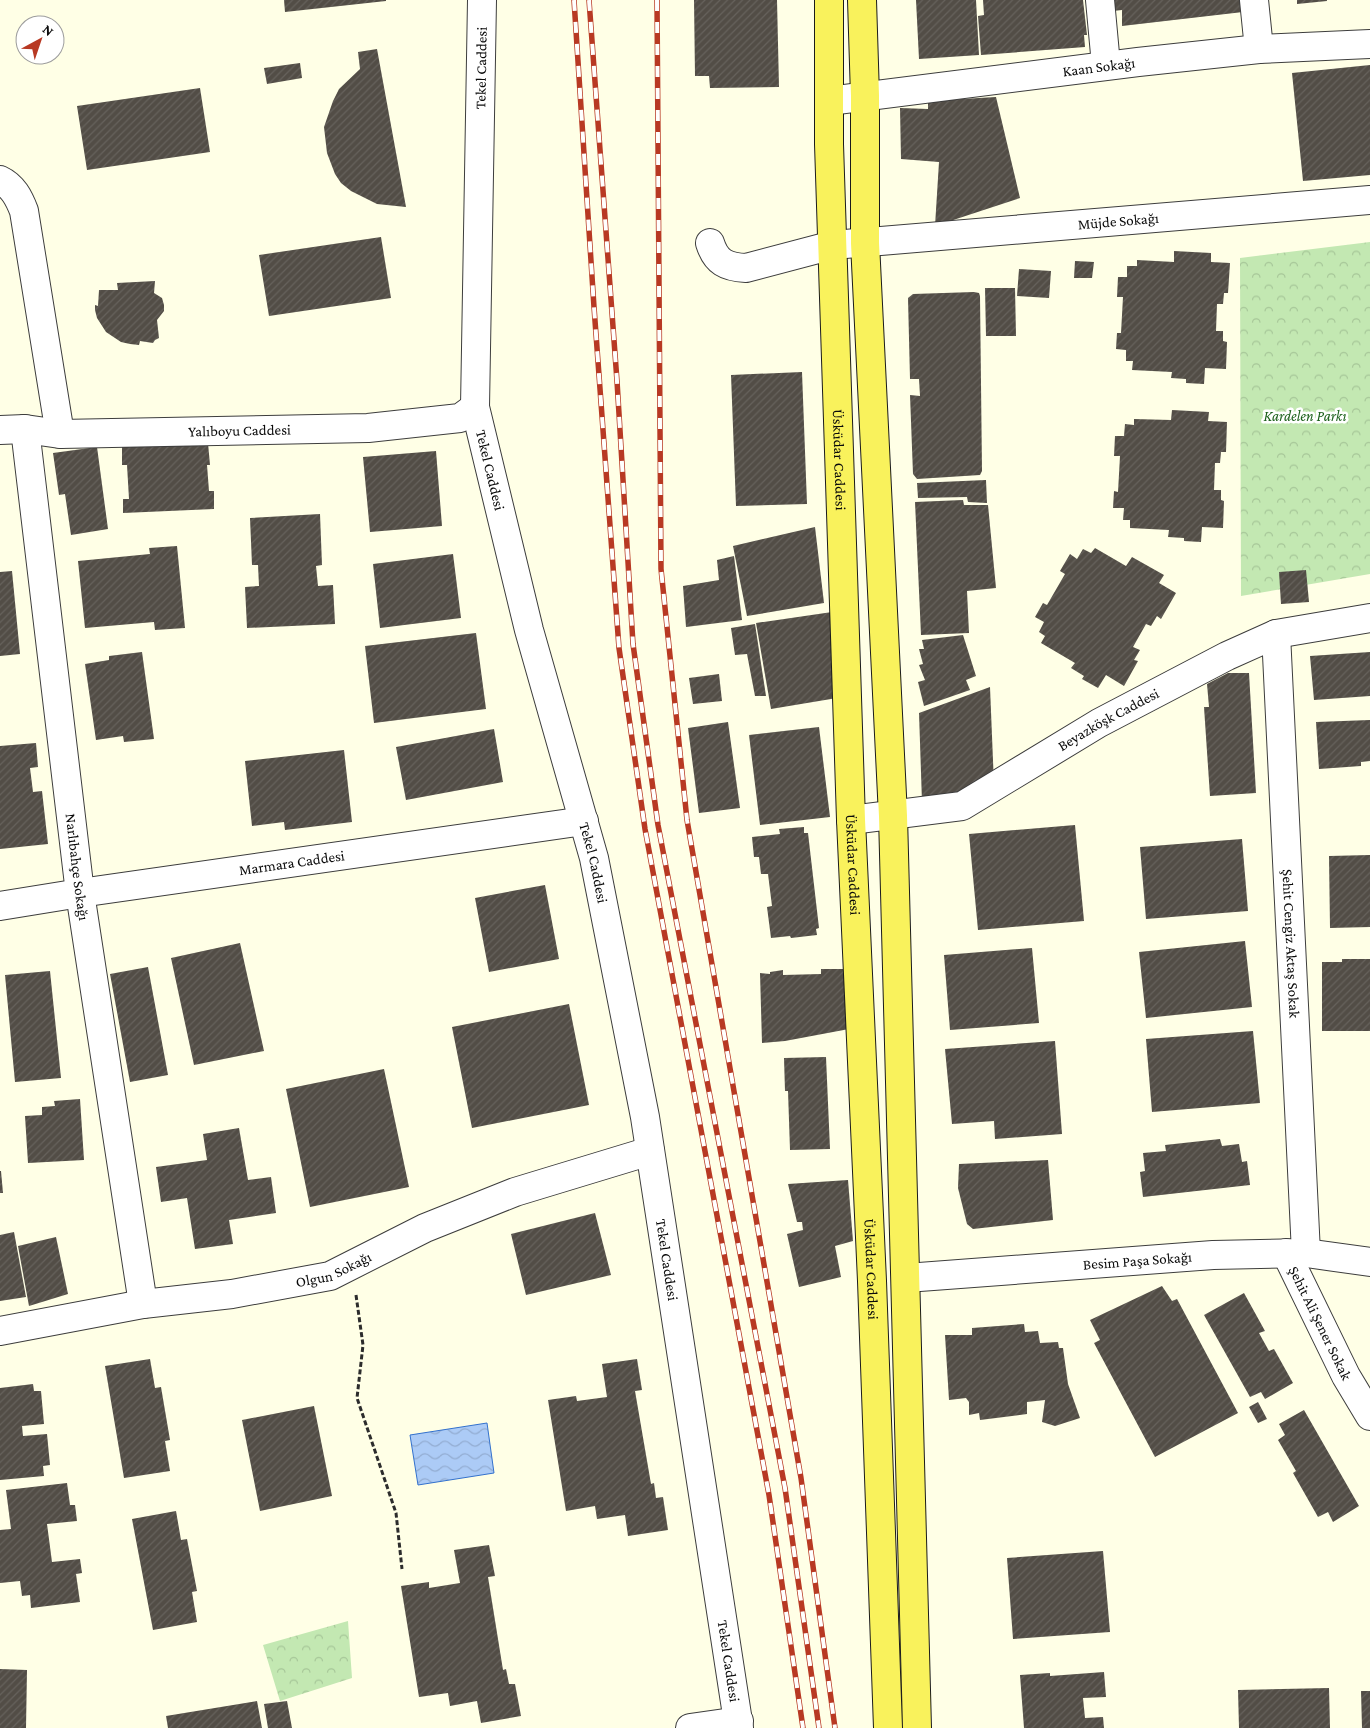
<svg xmlns="http://www.w3.org/2000/svg" width="1370" height="1728" font-family="'Crimson Pro',serif">
<style>
.park{fill:url(#park-crowns)}
.water{fill:url(#water-waves);stroke:#3371cd}
.building{fill:url(#building-hatch)}
.lines{fill:none;stroke-linecap:round;stroke-linejoin:round}
.minor-casing{stroke:#3d3d3d;stroke-width:30}
.major-casing{stroke:#1b1b1b;stroke-width:30}
.path{stroke:#2c2c2c;stroke-width:3;stroke-dasharray:5 2.5;stroke-linecap:butt}
.minor{stroke:#fff;stroke-width:28}
.major{stroke:#f9f25c;stroke-width:28}
.rail-casing{stroke:#b83923;stroke-width:5.5}
.rail{stroke:#fff;stroke-width:4;stroke-dasharray:11;stroke-linecap:butt}
.labels{text-anchor:middle;stroke-width:5;stroke-linejoin:round;paint-order:stroke}
.street-label{font-size:15px;fill:#0a0a0a;stroke:#fff}
.park-label{font-size:15px;font-style:italic;fill:#1c601b;stroke:#fff}
</style>
<defs>
<pattern id="park-crowns" width="20" height="18" patternUnits="userSpaceOnUse" patternTransform="scale(1.25)"><rect width="20" height="18" fill="#c3e8b2"/><path d="M2 6a3 3 0 1 1 6 0M12 15a3 3 0 1 1 6 0" fill="none" stroke="#a6c698"/></pattern>
<pattern id="water-waves" width="16" height="10" patternUnits="userSpaceOnUse" patternTransform="scale(1.25)"><rect width="16" height="10" fill="#accbf6"/><path d="M0 5q4-4 8 0t8 0" fill="none" stroke="#93add2"/></pattern>
<pattern id="building-hatch" width="6" height="6" patternUnits="userSpaceOnUse" patternTransform="scale(1.25)"><rect width="6" height="6" fill="#524d46"/><path d="M-1 1l2-2M0 6l6-6M5 7l2-2" fill="none" stroke="#66625c"/></pattern>
</defs>
<rect width="100%" height="100%" fill="#ffffe6"/>
<path class="park" d="M 1370,242 L 1370,574 L 1241,596 L 1240,258 Z
M 348,1621 L 352,1678 L 280,1701 L 263,1645 Z"/>
<path class="water" d="M 487,1423 L 494,1473 L 418,1485 L 410,1435 Z"/>
<path class="building" d="M 284,0 L 386,0 L 386,1 L 285,12 Z
M 694,0 L 777,0 L 779,87 L 710,88 L 709,76 L 695,76 Z
M 916,0 L 976,0 L 979,55 L 919,59 Z
M 983,0 L 1083,0 L 1087,35 L 1084,35 L 1085,47 L 981,55 L 978,16 L 984,15 Z
M 1112,0 L 1242,0 L 1243,12 L 1122,26 L 1122,10 L 1113,11 Z
M 1297,0 L 1327,0 L 1327,1 L 1297,4 Z
M 377,49 L 406,207 L 377,204 L 351,191 L 341,183 L 335,174 L 327,153 L 324,127 L 333,101 L 339,89 L 360,69 L 358,52 Z
M 300,63 L 302,78 L 267,84 L 264,68 Z
M 1370,65 L 1370,175 L 1303,181 L 1292,73 Z
M 200,88 L 210,152 L 87,170 L 77,106 Z
M 996,97 L 1020,198 L 935,226 L 939,162 L 901,159 L 900,108 L 928,109 L 928,101 Z
M 381,237 L 391,298 L 269,316 L 259,255 Z
M 1174,251 L 1211,253 L 1211,262 L 1230,263 L 1228,293 L 1224,293 L 1223,304 L 1217,304 L 1216,331 L 1223,331 L 1223,341 L 1227,342 L 1226,369 L 1205,368 L 1204,384 L 1186,383 L 1186,379 L 1171,378 L 1172,372 L 1132,370 L 1133,361 L 1126,361 L 1126,350 L 1116,349 L 1117,333 L 1121,333 L 1123,297 L 1117,297 L 1118,277 L 1127,277 L 1127,266 L 1137,266 L 1137,260 L 1174,262 Z
M 1075,261 L 1094,262 L 1092,278 L 1074,278 Z
M 1019,269 L 1051,271 L 1049,298 L 1017,296 Z
M 155,281 L 154,293 L 162,298 L 164,305 L 164,311 L 157,320 L 159,338 L 155,340 L 153,343 L 140,341 L 139,345 L 130,344 L 121,342 L 106,332 L 97,318 L 95,310 L 95,305 L 98,306 L 99,290 L 118,290 L 117,283 Z
M 985,288 L 1015,288 L 1016,336 L 986,336 Z
M 974,292 L 979,293 L 980,296 L 982,471 L 980,475 L 917,479 L 913,474 L 910,395 L 920,396 L 919,379 L 910,379 L 908,298 L 913,294 Z
M 802,372 L 807,504 L 736,506 L 731,375 Z
M 1172,410 L 1209,412 L 1208,421 L 1227,422 L 1226,452 L 1221,452 L 1220,463 L 1215,463 L 1214,490 L 1221,490 L 1221,500 L 1224,501 L 1223,528 L 1202,527 L 1201,542 L 1184,541 L 1184,538 L 1168,537 L 1169,530 L 1130,528 L 1130,520 L 1123,520 L 1124,508 L 1113,508 L 1114,491 L 1118,492 L 1120,456 L 1114,456 L 1115,436 L 1124,436 L 1125,424 L 1134,425 L 1134,419 L 1171,420 Z
M 208,443 L 210,465 L 207,465 L 209,491 L 214,491 L 214,509 L 123,513 L 123,499 L 129,499 L 127,465 L 122,465 L 122,447 Z
M 97,447 L 108,529 L 71,535 L 65,494 L 59,495 L 53,453 Z
M 436,451 L 442,526 L 370,532 L 363,457 Z
M 986,480 L 987,503 L 968,502 L 967,497 L 918,498 L 917,483 Z
M 963,500 L 964,505 L 988,505 L 996,588 L 967,591 L 969,633 L 921,635 L 915,502 Z
M 320,514 L 322,565 L 316,566 L 318,586 L 333,585 L 335,624 L 247,628 L 245,587 L 259,586 L 258,565 L 252,565 L 250,518 Z
M 815,527 L 824,603 L 747,616 L 733,546 Z
M 177,546 L 185,628 L 155,630 L 154,622 L 85,628 L 78,561 L 150,554 L 149,548 Z
M 1095,548 L 1126,566 L 1132,557 L 1164,575 L 1159,583 L 1176,593 L 1161,619 L 1157,616 L 1151,626 L 1146,624 L 1133,647 L 1140,650 L 1134,660 L 1138,661 L 1124,686 L 1106,675 L 1098,688 L 1082,679 L 1084,676 L 1071,668 L 1075,663 L 1041,643 L 1045,636 L 1039,632 L 1044,622 L 1035,617 L 1043,603 L 1047,605 L 1065,574 L 1060,571 L 1070,554 L 1077,559 L 1083,549 L 1091,553 Z
M 453,554 L 461,618 L 380,628 L 373,564 Z
M 734,556 L 742,620 L 686,627 L 683,586 L 719,580 L 717,560 Z
M 1306,570 L 1309,602 L 1281,604 L 1279,572 Z
M 12,571 L 20,654 L 0,656 L 0,572 Z
M 832,612 L 837,698 L 771,709 L 756,623 Z
M 755,624 L 766,696 L 755,696 L 747,654 L 735,655 L 731,628 Z
M 476,633 L 486,709 L 374,723 L 365,646 Z
M 963,635 L 976,676 L 966,680 L 970,690 L 924,706 L 918,682 L 925,680 L 919,665 L 923,664 L 919,649 L 924,649 L 922,640 Z
M 142,652 L 154,739 L 124,742 L 123,736 L 96,740 L 85,664 L 109,660 L 109,656 Z
M 1370,652 L 1370,696 L 1314,700 L 1310,656 Z
M 1228,673 L 1249,673 L 1256,793 L 1210,796 L 1204,707 L 1209,707 L 1207,684 Z
M 719,674 L 722,701 L 693,704 L 689,678 Z
M 990,687 L 994,785 L 922,802 L 919,713 Z
M 1370,720 L 1370,761 L 1361,762 L 1361,766 L 1319,769 L 1316,722 Z
M 728,722 L 740,808 L 699,813 L 688,728 Z
M 819,727 L 830,817 L 760,825 L 749,735 Z
M 494,729 L 503,782 L 406,800 L 396,747 Z
M 36,743 L 38,767 L 30,768 L 33,792 L 42,791 L 48,844 L 0,849 L 0,746 Z
M 344,750 L 352,822 L 285,830 L 284,822 L 252,826 L 245,761 Z
M 1075,825 L 1084,921 L 978,930 L 969,834 Z
M 804,827 L 804,833 L 808,833 L 819,928 L 816,929 L 817,935 L 791,938 L 790,936 L 771,938 L 767,907 L 772,906 L 768,874 L 761,874 L 759,857 L 754,857 L 752,837 L 780,834 L 779,829 Z
M 1242,839 L 1248,911 L 1146,919 L 1140,847 Z
M 1370,855 L 1370,927 L 1330,928 L 1329,856 Z
M 545,885 L 559,959 L 489,972 L 475,898 Z
M 1245,941 L 1252,1007 L 1146,1018 L 1139,952 Z
M 240,943 L 264,1051 L 194,1065 L 171,958 Z
M 1032,948 L 1039,1023 L 950,1030 L 944,955 Z
M 1342,959 L 1370,959 L 1370,1031 L 1322,1031 L 1322,962 L 1342,962 Z
M 148,967 L 168,1075 L 130,1082 L 110,974 Z
M 821,969 L 848,969 L 849,1029 L 785,1041 L 762,1043 L 760,973 L 770,974 L 770,972 L 783,970 L 783,975 L 821,974 Z
M 50,971 L 61,1078 L 15,1082 L 5,975 Z
M 569,1004 L 589,1105 L 472,1128 L 452,1027 Z
M 1253,1031 L 1260,1103 L 1152,1112 L 1146,1039 Z
M 1055,1041 L 1062,1134 L 995,1139 L 994,1121 L 952,1124 L 945,1049 Z
M 826,1057 L 830,1149 L 790,1150 L 788,1091 L 785,1091 L 784,1058 Z
M 384,1069 L 409,1187 L 310,1207 L 286,1089 Z
M 80,1099 L 84,1160 L 28,1163 L 25,1116 L 42,1115 L 42,1107 L 55,1106 L 54,1101 Z
M 239,1128 L 248,1180 L 271,1177 L 276,1213 L 229,1220 L 233,1244 L 195,1249 L 187,1198 L 161,1202 L 156,1167 L 207,1160 L 203,1134 Z
M 1220,1139 L 1222,1146 L 1239,1144 L 1242,1162 L 1247,1161 L 1250,1185 L 1143,1197 L 1140,1172 L 1145,1171 L 1143,1153 L 1166,1151 L 1165,1145 Z
M 1048,1160 L 1053,1220 L 973,1229 L 967,1224 L 958,1188 L 959,1164 Z
M 0,1171 L 1,1171 L 3,1193 L 0,1193 Z
M 848,1180 L 853,1241 L 835,1246 L 841,1277 L 799,1287 L 787,1234 L 803,1230 L 802,1222 L 797,1222 L 788,1184 Z
M 595,1213 L 611,1275 L 526,1295 L 511,1234 Z
M 14,1232 L 26,1297 L 0,1301 L 0,1235 Z
M 56,1237 L 68,1294 L 29,1306 L 18,1246 Z
M 1162,1286 L 1172,1301 L 1177,1299 L 1238,1413 L 1155,1457 L 1094,1343 L 1100,1340 L 1090,1320 Z
M 1244,1293 L 1265,1331 L 1259,1333 L 1269,1351 L 1274,1349 L 1293,1383 L 1265,1399 L 1261,1392 L 1250,1397 L 1204,1315 Z
M 1024,1324 L 1025,1332 L 1038,1331 L 1040,1343 L 1058,1342 L 1059,1348 L 1063,1348 L 1068,1384 L 1080,1418 L 1055,1426 L 1042,1422 L 1045,1400 L 1027,1402 L 1027,1414 L 980,1420 L 979,1413 L 969,1415 L 969,1402 L 966,1398 L 949,1400 L 945,1335 L 972,1335 L 972,1328 Z
M 150,1359 L 155,1388 L 161,1387 L 170,1440 L 165,1441 L 170,1471 L 124,1478 L 105,1366 Z
M 637,1359 L 642,1390 L 635,1391 L 651,1484 L 654,1483 L 656,1498 L 663,1497 L 668,1530 L 628,1536 L 625,1515 L 597,1519 L 595,1506 L 566,1511 L 548,1400 L 576,1396 L 577,1401 L 607,1397 L 602,1364 Z
M 33,1384 L 34,1391 L 41,1391 L 44,1424 L 22,1426 L 23,1436 L 47,1434 L 50,1465 L 43,1466 L 44,1476 L 0,1480 L 0,1388 Z
M 1258,1402 L 1267,1419 L 1258,1423 L 1249,1407 Z
M 314,1406 L 332,1496 L 260,1511 L 242,1420 Z
M 1304,1410 L 1359,1506 L 1333,1522 L 1328,1512 L 1318,1517 L 1293,1473 L 1296,1471 L 1278,1440 L 1285,1435 L 1279,1424 Z
M 67,1483 L 70,1505 L 75,1505 L 77,1521 L 47,1524 L 52,1562 L 80,1559 L 82,1573 L 76,1574 L 80,1602 L 31,1608 L 30,1595 L 22,1596 L 20,1581 L 0,1583 L 0,1530 L 11,1529 L 6,1490 Z
M 176,1511 L 181,1540 L 187,1539 L 197,1591 L 192,1592 L 197,1622 L 153,1630 L 132,1519 Z
M 489,1545 L 495,1576 L 488,1577 L 503,1670 L 506,1669 L 509,1684 L 515,1684 L 521,1716 L 481,1723 L 477,1701 L 450,1706 L 448,1693 L 419,1697 L 401,1586 L 429,1582 L 429,1588 L 460,1583 L 454,1550 Z
M 1103,1551 L 1110,1632 L 1013,1639 L 1007,1558 Z
M 0,1669 L 27,1670 L 26,1728 L 0,1728 Z
M 1104,1672 L 1106,1697 L 1083,1698 L 1085,1718 L 1103,1717 L 1104,1728 L 1024,1728 L 1020,1675 L 1050,1673 L 1050,1676 Z
M 1329,1688 L 1330,1728 L 1239,1728 L 1238,1690 Z
M 1361,1691 L 1370,1691 L 1370,1728 L 1362,1728 Z
M 257,1701 L 262,1728 L 168,1728 L 166,1716 Z
M 287,1701 L 292,1728 L 268,1728 L 264,1704 Z"/>
<g class="lines">
<defs>
<g id="minor">
<path id="s1" d="M 482,0 L 475,407 L 529,630 L 594,858 L 645,1117 L 739,1728"/>
<path d="M 1100,0 L 1106,65"/>
<path d="M 1254,0 L 1259,49"/>
<path id="s2" d="M 829,101 L 1138,62 L 1259,49 L 1370,44"/>
<path d="M 0,180 C 13,186 19,198 24,211 L 60,434"/>
<path id="s3" d="M 710,243 C 716,262 726,267 746,268 L 833,245 L 1370,200"/>
<path id="s4" d="M 25,429 L 80,893 L 143,1304"/>
<path id="s5" d="M 0,430 L 25,429 L 60,434 L 368,428 L 460,418 L 475,407"/>
<path id="s6" d="M 1276,634 L 1306,1253"/>
<path id="s7" d="M 851,820 L 962,806 L 1099,723 L 1227,656 L 1276,634 L 1370,618"/>
<path id="s8" d="M 0,906 L 80,893 L 584,821"/>
<path id="s9" d="M 1286,1253 L 1346,1376 L 1370,1416"/>
<path id="s10" d="M 906,1278 L 1213,1255 L 1306,1253 L 1370,1262"/>
<path id="s11" d="M 0,1331 L 143,1304 L 232,1294 L 330,1276 L 425,1228 L 515,1192 L 650,1151"/>
<path d="M 690,1728 L 739,1721"/>
</g>
<g id="major">
<path id="s12" d="M 829,0 L 829,144 L 851,820 L 872,1281 L 888,1728"/>
<path d="M 862,0 L 865,96 L 865,243 L 893,816 L 917,1728"/>
</g>
</defs>
<use href="#minor" class="minor-casing"/>
<use href="#major" class="major-casing"/>
<path class="path" d="M 356,1295 L 363,1345 L 357,1398 L 396,1513 L 402,1569"/>
<use href="#minor" class="minor"/>
<use href="#major" class="major"/>
<defs>
<path id="rail" d="M 574,0 L 594,307 L 619,648 L 645,829 L 769,1495 L 803,1728
M 589,0 L 617,381 L 633,644 L 658,825 L 785,1488 L 819,1728
M 657,0 L 661,569 L 687,820 L 801,1478 L 835,1728"/>
</defs>
<use href="#rail" class="rail-casing"/>
<use href="#rail" class="rail"/>
</g>
<g class="labels">
<g class="street-label">
<text dy="5" stroke="none"><textPath href="#s2" startOffset="272">Kaan Sokağı</textPath></text>
<text transform="translate(481 68) rotate(-89)" y="5">Tekel Caddesi</text>
<text dy="5" stroke="none"><textPath href="#s3" startOffset="424">Müjde Sokağı</textPath></text>
<text dy="5" stroke="none"><textPath href="#s5" startOffset="240">Yalıboyu Caddesi</textPath></text>
<text dy="5" stroke="none"><textPath href="#s12" startOffset="460">Üsküdar Caddesi</textPath></text>
<text dy="5" stroke="none"><textPath href="#s1" startOffset="472">Tekel Caddesi</textPath></text>
<text dy="5" stroke="none"><textPath href="#s7" startOffset="282">Beyazköşk Caddesi</textPath></text>
<text dy="5" stroke="none"><textPath href="#s8" startOffset="295">Marmara Caddesi</textPath></text>
<text dy="5" stroke="none"><textPath href="#s1" startOffset="878">Tekel Caddesi</textPath></text>
<text dy="5" stroke="none"><textPath href="#s12" startOffset="865">Üsküdar Caddesi</textPath></text>
<text dy="5" stroke="none"><textPath href="#s4" startOffset="441">Narlıbahçe Sokağı</textPath></text>
<text dy="5" stroke="none"><textPath href="#s6" startOffset="310">Şehit Cengiz Aktaş Sokak</textPath></text>
<text dy="5" stroke="none"><textPath href="#s1" startOffset="1282">Tekel Caddesi</textPath></text>
<text dy="5" stroke="none"><textPath href="#s10" startOffset="232">Besim Paşa Sokağı</textPath></text>
<text dy="5" stroke="none"><textPath href="#s11" startOffset="340">Olgun Sokağı</textPath></text>
<text dy="5" stroke="none"><textPath href="#s12" startOffset="1270">Üsküdar Caddesi</textPath></text>
<text dy="5" stroke="none"><textPath href="#s9" startOffset="78">Şehit Ali Şener Sokak</textPath></text>
<text dy="5" stroke="none"><textPath href="#s1" startOffset="1688">Tekel Caddesi</textPath></text>
</g>
<g class="park-label">
<text x="1305" y="421">Kardelen Parkı</text>
</g>
</g>
<g transform="translate(40 40) rotate(40)"><circle r="24" fill="#ffffff" stroke="#9d9d9d"/>
<path d="M0-4L9 19L0 12L-9 19Z" fill="#b83923"/>
<text y="-8" font-size="14" font-weight="bold" text-anchor="middle" fill="#0a0a0a">N</text>
</g>
</svg>
